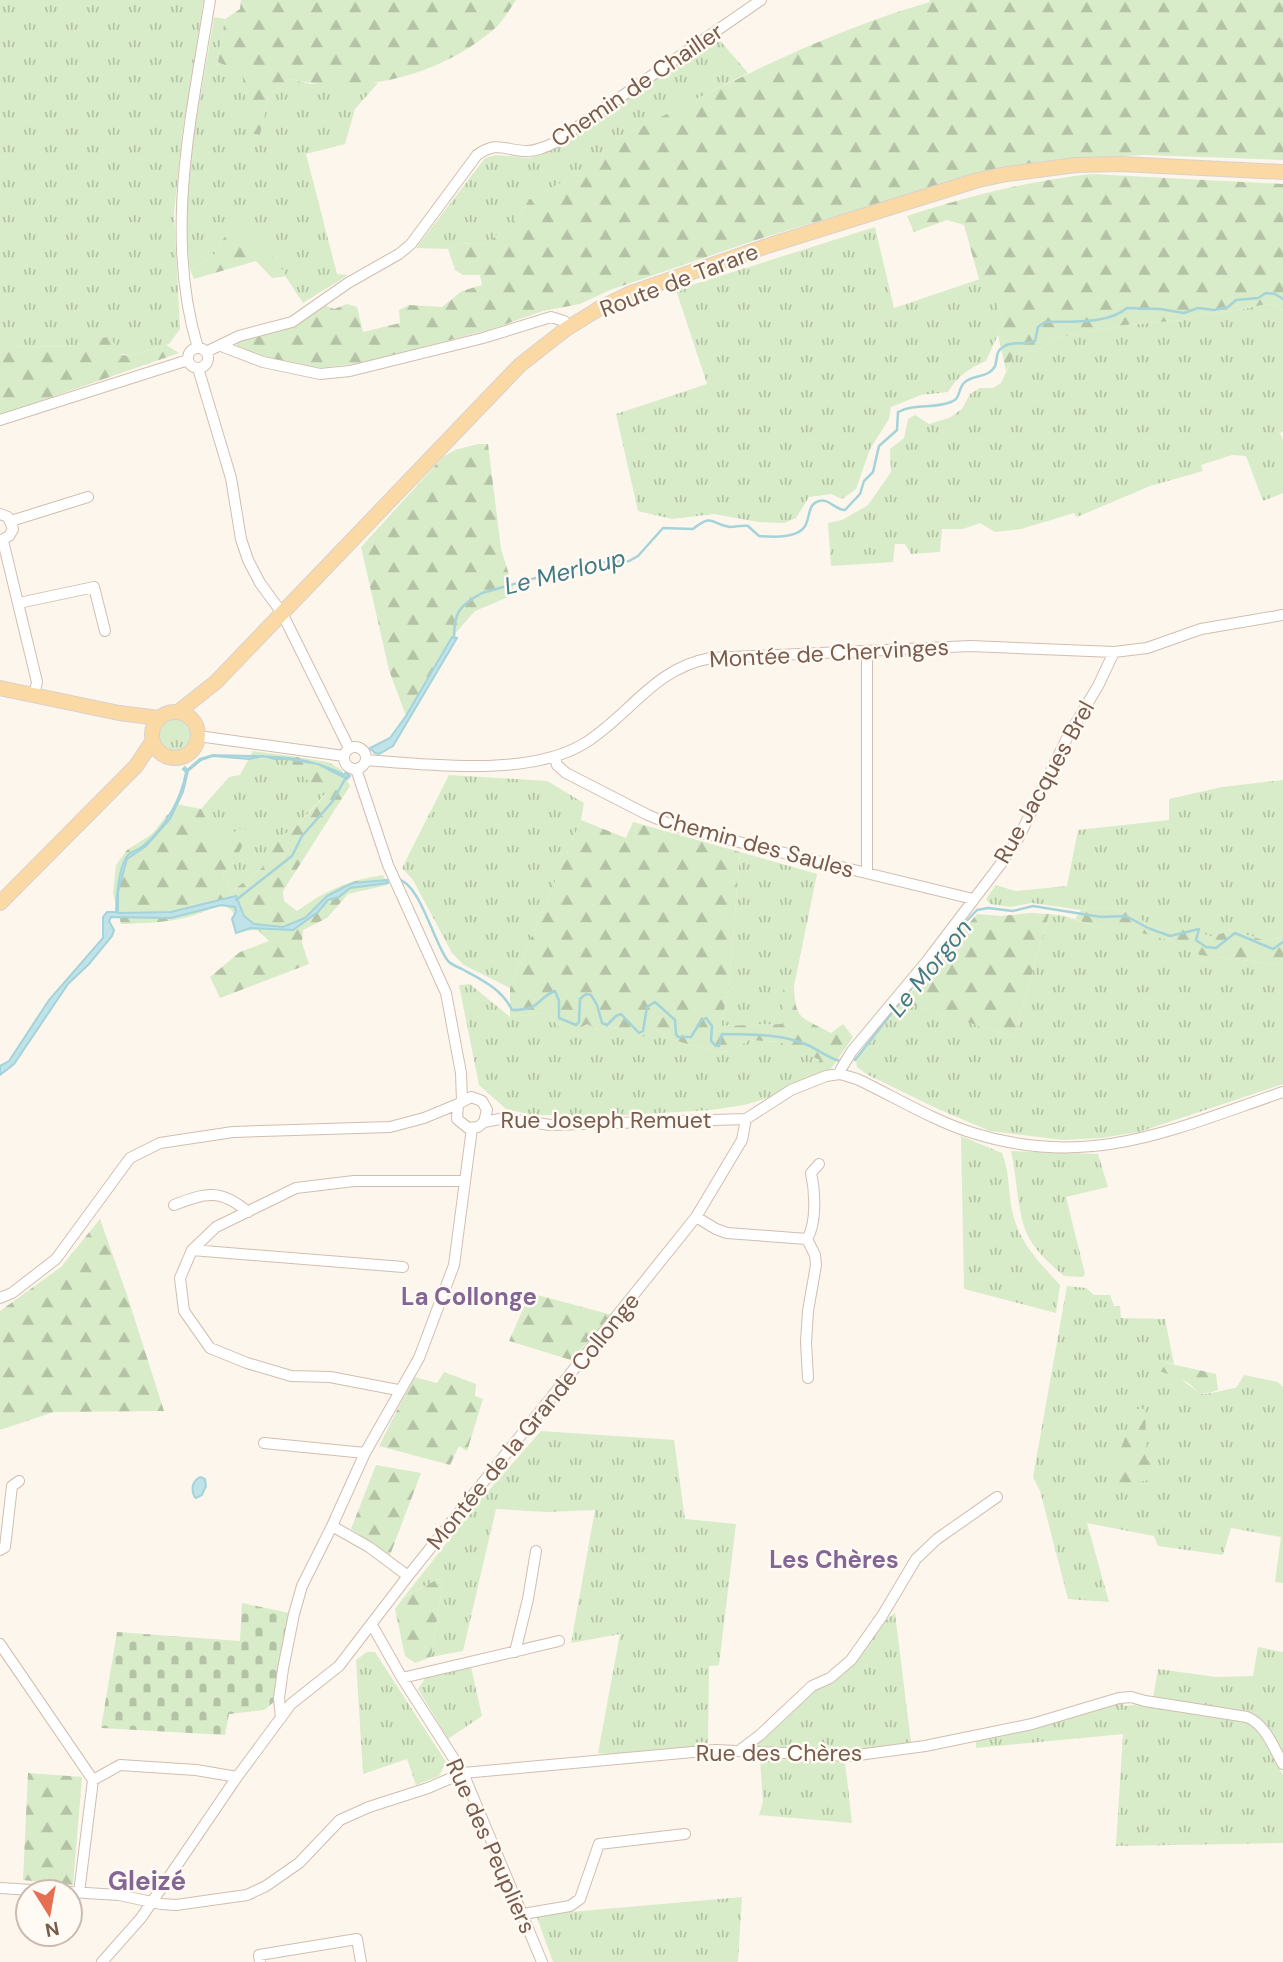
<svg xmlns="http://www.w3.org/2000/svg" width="1283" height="1962" font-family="'DM Sans',sans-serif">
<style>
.grass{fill:url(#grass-tufts)}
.forest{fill:url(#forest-firs)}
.cemetery{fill:url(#cemetery-stones)}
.water{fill:#bfe3e8;stroke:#a5d3da;stroke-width:2}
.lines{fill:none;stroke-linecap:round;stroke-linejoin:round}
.stream{stroke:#a5d3da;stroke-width:2.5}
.minor-casing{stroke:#d1beb0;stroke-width:12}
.major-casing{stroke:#dad1cd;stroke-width:16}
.minor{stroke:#fff;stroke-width:10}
.major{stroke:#fbd9a5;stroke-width:14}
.labels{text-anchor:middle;stroke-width:5;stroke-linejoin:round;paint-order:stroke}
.street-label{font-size:23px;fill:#7a5c4d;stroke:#fffaf3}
.water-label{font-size:24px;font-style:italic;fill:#437c86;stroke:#fffaf3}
.neighbourhood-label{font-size:24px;font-weight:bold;fill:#846695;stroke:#fffaf3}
.quarter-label{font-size:26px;font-weight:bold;fill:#846695;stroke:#fffaf3}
</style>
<defs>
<pattern id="grass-tufts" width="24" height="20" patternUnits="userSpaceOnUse" patternTransform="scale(1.75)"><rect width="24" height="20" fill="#d8ecc9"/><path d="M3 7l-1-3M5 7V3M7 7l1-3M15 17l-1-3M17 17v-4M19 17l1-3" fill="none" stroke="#b4c2a5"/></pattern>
<pattern id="forest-firs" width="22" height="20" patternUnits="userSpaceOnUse" patternTransform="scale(1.75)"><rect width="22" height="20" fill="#d8ecc9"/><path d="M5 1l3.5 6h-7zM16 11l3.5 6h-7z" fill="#b4c2a5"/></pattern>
<pattern id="cemetery-stones" width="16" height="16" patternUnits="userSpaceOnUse" patternTransform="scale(1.75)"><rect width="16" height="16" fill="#d8ecc9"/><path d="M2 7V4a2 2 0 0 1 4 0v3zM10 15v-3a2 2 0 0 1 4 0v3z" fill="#b4c2a5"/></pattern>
</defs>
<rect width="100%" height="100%" fill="#fdf6ec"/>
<path class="grass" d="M 0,0 L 204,0 L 182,135 L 174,214 L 180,329 L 169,344 L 130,356 L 92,346 L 0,347 Z
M 214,17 L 225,19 L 218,62 L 242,72 L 260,135 L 269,95 L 291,79 L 310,84 L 378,83 L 355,109 L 345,144 L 306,154 L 337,274 L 348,275 L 303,303 L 270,253 L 228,231 L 214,255 L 190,270 C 178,187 201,99 214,17 Z
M 717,37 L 748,73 L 614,141 L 618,152 L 529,200 L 515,220 L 485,245 L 462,243 L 448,249 L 416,248 L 485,158 L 496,155 L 529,158 L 553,149 Z
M 875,227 L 894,308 L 986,277 L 1004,322 L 986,361 C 969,368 958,376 948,392 L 921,395 L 891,407 L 889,419 L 870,449 L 856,489 L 842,499 L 831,494 L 809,497 L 796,518 L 784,523 L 758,522 L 714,514 L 672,519 L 638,511 L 616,414 L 707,384 L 676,290 Z
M 1266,304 L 1281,307 L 1283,311 L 1283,431 L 1280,433 L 1283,440 L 1283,493 L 1263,501 L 1246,456 L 1232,455 L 1201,465 L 1203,471 L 1150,486 L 1077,517 L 1074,513 L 1021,529 L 995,532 L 980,523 L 963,529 L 942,529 L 940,552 L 911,554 L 905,544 L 895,544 L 893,562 L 831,566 L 828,523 L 842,520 L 868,505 L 891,472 L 890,449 L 904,438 L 908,419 L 915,415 L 929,424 L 949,418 L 962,409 L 970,394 L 980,388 L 993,388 L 1001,383 L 1014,355 L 1037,350 L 1056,338 L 1124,325 L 1184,320 L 1203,314 L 1239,310 Z
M159 735a16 16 0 1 1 32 0a16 16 0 1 1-32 0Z
M 253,751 L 291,756 L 293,769 L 326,793 L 293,830 L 269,841 L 262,868 L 231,892 L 222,874 L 234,862 L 220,845 L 201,809 L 229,777 L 240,775 Z
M 449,775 L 547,781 L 584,803 L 581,820 L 510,988 L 464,965 L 452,953 L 413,880 L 402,868 Z
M 1283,780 L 1283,936 L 1267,941 L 1230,930 C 1212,938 1208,941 1195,926 L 1162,931 L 1148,925 L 1132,912 L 1104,907 L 1081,910 L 1032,903 L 1011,907 L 990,904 L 986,899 L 996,885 L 1015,891 L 1067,886 L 1078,830 L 1169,820 L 1169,799 L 1222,787 Z
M 740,852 L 817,874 L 794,986 L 783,988 L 783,1024 L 721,1026 L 729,984 Z
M 1049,914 L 1065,916 L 1103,929 L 1119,926 L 1168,940 L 1201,955 L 1283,965 L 1283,1084 L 1139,1132 L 1101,1138 L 1063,1140 L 990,1131 L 938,1109 L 868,1075 L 857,1067 L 856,1060 L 903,1002 L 1014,1037 Z
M 470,984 L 510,1017 L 547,1013 L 561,1029 L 587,1024 L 601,1031 L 617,1027 L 626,1034 L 654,1027 L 667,1038 L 715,1052 L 731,1051 L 749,1040 L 780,1042 L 821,1060 L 804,1080 L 775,1096 L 744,1105 L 711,1110 L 609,1116 L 532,1115 L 506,1109 L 479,1085 L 459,985 Z
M 961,1136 L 1002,1153 C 1011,1175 1007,1196 1014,1218 C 1022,1246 1041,1264 1060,1285 L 1056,1313 L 964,1289 Z
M 1011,1151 L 1098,1154 L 1108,1187 L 1066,1197 L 1085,1274 L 1083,1277 L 1064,1276 C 1050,1264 1035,1251 1027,1234 C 1017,1211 1017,1177 1011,1151 Z
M 1067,1286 L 1086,1288 L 1094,1295 L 1110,1295 L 1114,1306 L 1120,1306 L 1121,1318 L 1165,1319 L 1174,1364 L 1159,1361 C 1166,1366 1198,1394 1203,1394 C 1211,1394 1227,1389 1236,1388 L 1244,1375 L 1278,1382 L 1283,1387 L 1283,1583 L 1275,1582 L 1281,1537 L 1231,1528 L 1223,1555 L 1158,1546 L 1154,1536 L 1087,1523 L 1109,1602 L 1068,1599 L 1040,1491 L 1033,1477 Z
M 541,1431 L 674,1440 L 685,1519 L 736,1524 L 719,1665 L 709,1666 L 708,1745 L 609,1754 L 598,1753 L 620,1634 L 571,1643 L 595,1510 L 547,1512 L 496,1509 L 463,1651 L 431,1657 L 443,1581 L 438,1579 L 404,1597 L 482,1498 Z
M 895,1613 L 911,1743 L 852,1751 L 756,1747 L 759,1741 L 808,1695 L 837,1678 L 885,1621 Z
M 1258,1647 L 1283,1652 L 1283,1753 L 1267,1725 L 1252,1714 L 1153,1698 L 1158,1669 L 1216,1677 L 1253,1676 Z
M 367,1652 L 375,1652 L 446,1762 L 439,1776 L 416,1785 L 407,1759 L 363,1774 L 356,1660 Z
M 471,1667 L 482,1716 L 448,1739 L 418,1689 L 426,1677 Z
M 1118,1702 L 1126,1706 L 1140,1704 L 1247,1720 L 1261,1736 L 1283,1775 L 1283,1843 L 1116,1846 L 1123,1734 L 976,1748 L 976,1741 Z
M 760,1759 L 845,1761 L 852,1823 L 759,1815 L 763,1802 Z
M 742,1897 L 738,1962 L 553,1962 L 536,1915 Z"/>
<path class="forest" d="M 241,0 L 516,0 C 509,10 502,23 493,30 C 439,76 359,96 291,79 L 269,95 L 260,135 L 250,133 L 242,73 L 218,62 L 225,19 L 240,9 Z
M 929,0 L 1283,0 L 1283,160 L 1144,155 L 1044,161 L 981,173 L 759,239 L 610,290 L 580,304 L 543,311 L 492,329 L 361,363 L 320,368 L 299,366 L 243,350 L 236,345 L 238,342 L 296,326 L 324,305 L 334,309 L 347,304 L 357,307 L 363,332 L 400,323 L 399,310 L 409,305 L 442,307 L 462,291 L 482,285 L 480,275 L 463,275 L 455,270 L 448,249 L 462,243 L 485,245 L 515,220 L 529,200 L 617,152 L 614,141 C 716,89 819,34 930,2 Z
M 1092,174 L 1283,184 L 1283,311 L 1281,307 L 1266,304 L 1239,310 L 1203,314 L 1184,320 L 1124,325 L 1056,338 L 1037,350 L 1014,355 L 1006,371 L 998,335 L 1004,322 L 986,278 L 979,279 L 964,225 L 947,220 L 914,232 L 907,216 C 968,196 1028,181 1092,174 Z
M 241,230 L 270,253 L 287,276 L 272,278 L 256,261 L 194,279 L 190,270 L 214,255 L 228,231 Z
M 110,337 L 122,355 L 130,356 L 166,345 L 179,353 L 0,415 L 0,347 L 91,346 L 98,338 Z
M 478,444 L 488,444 L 501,549 L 515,594 L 475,611 L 452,637 L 406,716 L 389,670 L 361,547 L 443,457 L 455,450 Z
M 291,756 L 328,762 L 342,770 L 350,786 L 283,891 L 284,901 L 297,911 C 327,890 346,881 383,875 L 388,885 L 348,894 L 327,918 L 303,930 L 302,943 L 309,964 L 220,998 L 210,977 L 240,952 L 269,941 L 258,930 L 238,931 L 233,922 L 233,912 L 226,906 C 212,907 202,913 188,917 C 166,923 143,923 121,924 L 113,893 L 116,865 L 127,850 L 152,834 L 176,804 L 201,809 L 220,845 L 239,828 L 250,831 L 234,862 L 222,874 L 231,892 L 262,868 L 268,841 L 293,830 L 326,794 L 293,769 Z
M 581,820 L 626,838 L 633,822 L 740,852 L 729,984 L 721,1026 L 782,1024 L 783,988 L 794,986 C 795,1021 802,1017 831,1033 L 843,1024 L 853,1037 L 831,1069 L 804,1080 L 820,1060 L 780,1042 L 749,1040 L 731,1051 L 715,1052 L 667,1038 L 654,1027 L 643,1037 L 626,1034 L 617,1027 L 601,1031 L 587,1024 L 571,1032 L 561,1029 L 547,1013 L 510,1017 L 510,988 Z
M 1104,907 L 1133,912 L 1148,925 L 1161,931 L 1195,925 C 1208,941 1213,937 1230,930 L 1267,941 L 1283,936 L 1283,965 L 1200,955 L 1168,940 L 1119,927 L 1103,929 L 1075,919 L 1081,910 Z
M 1031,913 L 1049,914 L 1014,1037 L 903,1002 L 977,914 L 1001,916 Z
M 100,1219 L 127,1295 L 164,1411 L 54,1412 L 0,1430 L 0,1311 L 61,1267 Z
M 530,1293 L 612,1315 L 571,1360 L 509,1341 Z
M 1158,1361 L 1216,1374 L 1218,1390 C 1194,1399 1201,1389 1183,1380 C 1175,1376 1165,1373 1156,1370 Z
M 444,1372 L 476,1384 L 475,1396 L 483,1399 L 467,1451 L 459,1446 L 450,1465 L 379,1446 L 414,1377 L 437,1383 Z
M 1138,1409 L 1145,1409 L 1147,1460 L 1159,1463 L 1159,1472 L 1149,1480 L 1114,1486 L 1110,1475 L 1127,1433 L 1128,1420 Z
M 376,1465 L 421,1473 L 390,1555 L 351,1529 Z
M 438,1579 L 443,1581 L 431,1657 L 415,1663 L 405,1656 L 395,1609 L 404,1597 Z
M 28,1773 L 82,1777 L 73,1885 L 23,1880 Z"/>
<path class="cemetery" d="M 242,1603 L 294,1614 L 279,1698 L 264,1710 L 229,1714 L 225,1735 L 101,1728 L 117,1632 L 240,1641 Z"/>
<path class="water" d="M 452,637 L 457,638 L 393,746 L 379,754 L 375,753 L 370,748 L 390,738 L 406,716 Z
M 213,755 C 258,757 302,752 344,775 L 346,772 L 350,776 L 347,779 L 318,764 L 287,759 L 274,759 L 264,756 L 249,759 L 213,756 L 201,760 L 188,771 L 183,792 L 170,819 L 146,846 L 127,859 L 118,892 L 118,913 L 171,912 L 236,896 L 244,916 L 254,924 L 283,927 L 305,918 L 327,896 L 344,887 L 353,883 L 387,880 L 388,883 L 350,888 L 339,897 L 328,900 L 318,912 L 293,930 L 251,928 L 236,933 L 232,919 L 236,912 L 235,907 L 221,905 L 171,918 L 111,917 L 109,921 L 114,930 L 112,936 L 89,964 L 68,984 L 14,1064 L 0,1075 L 0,1066 L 9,1061 L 49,1000 L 103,938 L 103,917 L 107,912 L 116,912 C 116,899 119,863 129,854 C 133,851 139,850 143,846 C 165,828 181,800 186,772 L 183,769 L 185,767 L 187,770 L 200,759 Z
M 200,1477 L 205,1479 L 206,1486 L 202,1495 L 196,1498 L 194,1496 C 191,1488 193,1481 200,1477 Z"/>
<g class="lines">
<path class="stream" d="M 454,638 C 454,612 459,606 482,593 L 589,563 L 629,561 L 638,556 L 663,528 L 693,529 C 714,512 711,525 730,527 C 736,527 742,525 748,526 L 759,536 C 772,537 800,539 806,524 C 810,516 808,504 819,501 C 829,498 835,510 845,510 L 860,494 L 864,481 L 873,472 L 879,446 L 897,430 L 898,412 C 915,403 934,409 951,402 C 960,399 958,391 963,384 C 970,374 989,379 995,366 C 998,358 995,352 1003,347 C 1012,340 1024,346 1035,341 L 1038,327 L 1045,322 C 1069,321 1107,325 1127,308 L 1160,309 L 1184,313 L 1198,308 L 1214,310 L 1228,307 L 1236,300 L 1258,298 L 1266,293 L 1275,294 L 1283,299
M 397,879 C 420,882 434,944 448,961 C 451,964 457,967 462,969 C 482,980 502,989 512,1010 C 543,1010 535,999 555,991 L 559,1001 L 559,1018 L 576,1025 L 579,1022 L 580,999 L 586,994 L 591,995 L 597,1005 L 602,1023 L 607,1025 L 616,1016 L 621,1014 L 639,1033 L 643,1031 L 647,1007 L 655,1002 L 675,1020 L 676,1034 L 678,1037 L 691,1037 L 701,1021 L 706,1018 L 712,1026 L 711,1041 L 716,1046 L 719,1046 L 722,1034 C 750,1035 778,1033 805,1044 C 818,1049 827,1058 840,1061
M 236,900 L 292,856 L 302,836 L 332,802 L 348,774
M 957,931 L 977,910 L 988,908 L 1013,911 L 1033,906 L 1101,917 L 1126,916 L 1148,928 L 1170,936 L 1199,929 L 1196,940 L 1206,947 L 1216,948 L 1235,933 L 1273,949 L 1283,942
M 855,1060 L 929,966"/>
<defs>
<path id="minor" d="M 221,346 L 263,362 L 320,374 L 350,371 L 483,338 L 551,317 L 564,321 L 569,327
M188 358a10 10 0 1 1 20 0a10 10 0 1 1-20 0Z
M 198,348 C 163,234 192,114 210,0
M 206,352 L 239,336 L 292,322 L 348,283 L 399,254 L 411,244 L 477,155 C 498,140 505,151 527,151 C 537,151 545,147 554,143 L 761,0
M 198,368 L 231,478 L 241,539 L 248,560 L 260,583 L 282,613 L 349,748
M 0,420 L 188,360
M 0,514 L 8,517 L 13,529 L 9,536 L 0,541
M 11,521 L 88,497
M 3,541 L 37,682 L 34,695
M 19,603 L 94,587 L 105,631
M 198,736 L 344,756
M344 758a11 11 0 1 1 22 0a11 11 0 1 1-22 0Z
M 555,758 L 557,765 L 566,773 L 648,815 L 677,827 L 973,899
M 366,760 C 429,765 531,777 585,743 C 631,714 654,668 711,658 L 970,646 L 1114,652 L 1147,648 L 1201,629 L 1283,615
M 356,769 L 388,865 L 446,993 L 461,1073 L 462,1101
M 867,873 L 867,651
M 840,1074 L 841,1069 L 852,1051 L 927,961 L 1003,861 L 1019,837 L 1068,736 L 1098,686 L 1114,652
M 484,1122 L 487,1110 L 482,1101 L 471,1097 L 458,1104 L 457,1119 L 468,1128 L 478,1127 L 484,1122 L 505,1118 L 550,1125 L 746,1119 L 791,1090 L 826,1076 L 840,1074 L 857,1079 C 893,1096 936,1122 973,1133 C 1090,1170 1174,1129 1283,1092
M 174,1205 C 205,1193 220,1188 248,1212
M 696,1217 L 716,1229 L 727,1233 L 807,1239 L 815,1255 L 816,1265 L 808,1311 L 806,1342 L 808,1378
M 807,1239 C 817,1223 815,1191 811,1173 L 819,1164
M 192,1250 L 403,1267
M 0,1298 L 12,1293 L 56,1259 L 130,1158 L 160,1143 L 233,1132 L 390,1127 L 424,1118 L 458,1104
M 398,1390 L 330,1377 L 291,1376 L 247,1363 L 210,1348 L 184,1311 L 180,1278 L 192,1250 L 216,1227 L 296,1188 L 354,1181 L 465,1181
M 264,1443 L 365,1453
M 332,1526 L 369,1547 L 408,1576
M 0,1550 L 5,1547 L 12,1486 L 19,1481
M 372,1625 L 402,1678 L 463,1773 L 542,1962
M 0,1644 L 93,1780 L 79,1893
M 515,1652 L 528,1599 L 536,1551
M 402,1678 L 559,1641
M 281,1718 L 279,1698 L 283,1669 L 294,1614 L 302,1586 L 332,1526 L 365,1453 L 419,1358 L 454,1265 L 472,1128
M 740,1750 L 760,1735 L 812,1686 L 830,1678 L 851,1660 L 882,1616 L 916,1559 L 937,1539 L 997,1497
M 93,1780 L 120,1765 L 196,1770 L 237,1777
M 0,1888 L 64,1892
M 70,1892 L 119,1895 L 161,1904 L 176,1905 L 247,1895 L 266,1886 L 299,1863 L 340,1820 L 369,1807 L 428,1788 L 463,1773 L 715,1750 L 851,1756 L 925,1746 L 1032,1724 L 1119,1698 L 1131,1697 L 1145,1701 L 1247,1717 C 1266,1725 1273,1747 1283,1764
M 523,1914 L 570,1906 L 580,1899 L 599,1844 L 685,1834
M 102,1962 L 141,1918 L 237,1777 L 291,1704 L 339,1666 L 408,1576 L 696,1217 L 742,1140 L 746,1119
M 260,1962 L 259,1955 L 357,1939 L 361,1962"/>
<path id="major" d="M 0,688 L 119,713 L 159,718
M152 735a23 23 0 1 1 46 0a23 23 0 1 1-46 0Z
M 178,712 L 216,682 L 520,365 L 566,329 L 600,308 L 631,293 L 770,245 L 978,180 L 1007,174 L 1076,165 L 1121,164 L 1283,172
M 0,903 L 136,766 L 152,742"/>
</defs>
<use href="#minor" class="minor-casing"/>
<use href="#major" class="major-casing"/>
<use href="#minor" class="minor"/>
<use href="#major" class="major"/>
</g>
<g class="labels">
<g class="street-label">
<text transform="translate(637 85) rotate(-34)" y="8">Chemin de Chailler</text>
<text transform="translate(679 280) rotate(-21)" y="8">Route de Tarare</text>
<text transform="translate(829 653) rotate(-3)" y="8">Montée de Chervinges</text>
<text transform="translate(1044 782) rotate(-61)" y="8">Rue Jacques Brel</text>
<text transform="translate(756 844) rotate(15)" y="8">Chemin des Saules</text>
<text x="606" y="1128">Rue Joseph Remuet</text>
<text transform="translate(533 1421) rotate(-51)" y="8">Montée de la Grande Collonge</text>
<text x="779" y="1761">Rue des Chères</text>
<text transform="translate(491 1846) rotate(66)" y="8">Rue des Peupliers</text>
</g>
<g class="water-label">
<text transform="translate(565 572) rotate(-14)" y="8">Le Merloup</text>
<text transform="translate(930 968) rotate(-51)" y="8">Le Morgon</text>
</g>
<g class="neighbourhood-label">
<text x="469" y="1305">La Collonge</text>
<text x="834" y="1568">Les Chères</text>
</g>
<g class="quarter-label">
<text x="147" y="1890">Gleizé</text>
</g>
</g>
<g transform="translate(49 1913) rotate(169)"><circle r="33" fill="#fffaf3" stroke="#cabbb1" stroke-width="2"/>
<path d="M0-5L12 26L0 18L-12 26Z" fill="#e76f51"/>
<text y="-10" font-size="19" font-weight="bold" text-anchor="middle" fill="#7a5c4d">N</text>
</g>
</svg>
